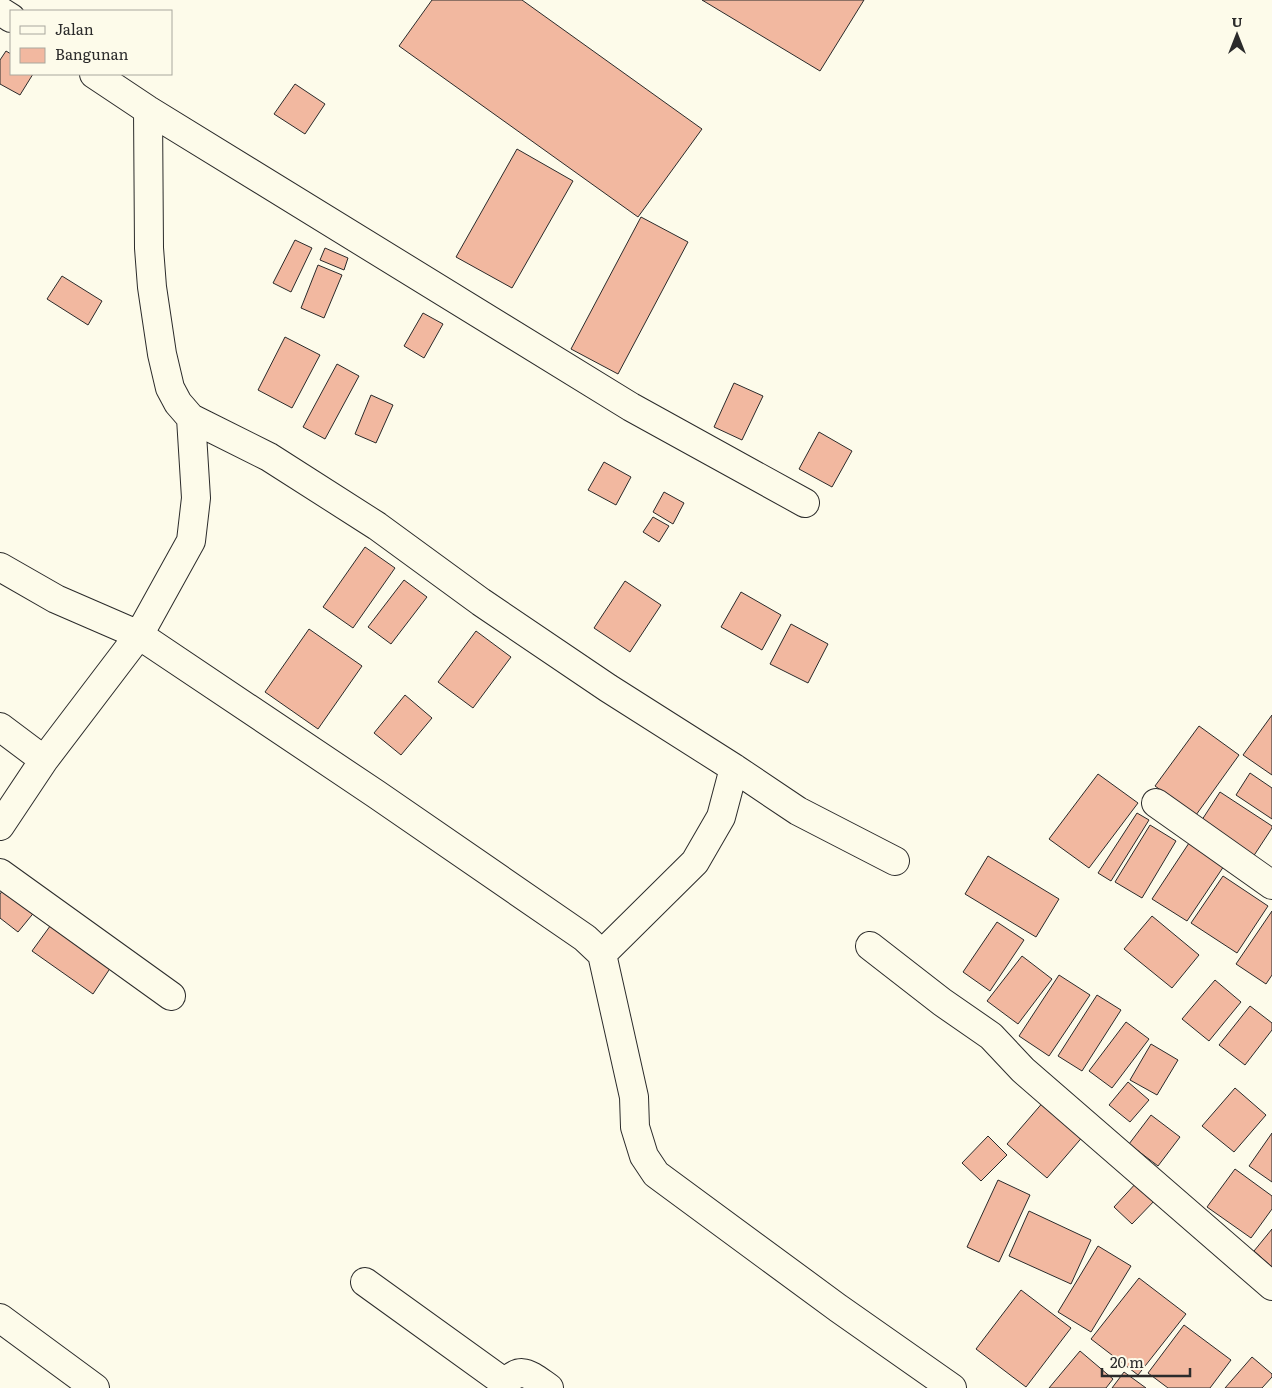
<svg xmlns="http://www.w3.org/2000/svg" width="1272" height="1388" font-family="Literata,serif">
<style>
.building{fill:#f2b8a0;stroke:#2b2b2b}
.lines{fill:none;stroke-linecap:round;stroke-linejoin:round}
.minor-casing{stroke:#2b2b2b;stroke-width:30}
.minor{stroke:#fdfbea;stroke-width:28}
</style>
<rect width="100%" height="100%" fill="#fdfbea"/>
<path class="building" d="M 432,0 L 522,0 L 702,129 L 638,217 L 399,46 Z
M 702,0 L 864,0 L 820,71 Z
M 6,51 L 11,54 L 11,74 L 33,74 L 20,95 L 0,84 L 0,60 Z
M 295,84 L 325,104 L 305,134 L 274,114 Z
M 517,149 L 573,181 L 512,288 L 456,257 Z
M 641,217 L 688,242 L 618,374 L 571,349 Z
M 295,240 L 312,248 L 291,292 L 273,283 Z
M 325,248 L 348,258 L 344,270 L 320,260 Z
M 318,265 L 342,275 L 324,318 L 301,308 Z
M 62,276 L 102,301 L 88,325 L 47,299 Z
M 423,313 L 443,324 L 424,358 L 404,346 Z
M 285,337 L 320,355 L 292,408 L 258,390 Z
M 337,364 L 359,376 L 325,439 L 303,427 Z
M 734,383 L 763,396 L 742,440 L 714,427 Z
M 371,395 L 393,405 L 376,443 L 355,434 Z
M 819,432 L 852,451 L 832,487 L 799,469 Z
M 604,462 L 631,477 L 616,505 L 588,490 Z
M 664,492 L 684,503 L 673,524 L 653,512 Z
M 653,517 L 669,526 L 659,542 L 643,532 Z
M 365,547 L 395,568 L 353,628 L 323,607 Z
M 404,580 L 427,597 L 391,644 L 368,627 Z
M 625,581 L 661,605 L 630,652 L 594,628 Z
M 741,592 L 781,615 L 762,650 L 721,627 Z
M 791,624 L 828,644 L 808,683 L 770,664 Z
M 309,629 L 362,666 L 318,729 L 265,692 Z
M 476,631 L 511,657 L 473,708 L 438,682 Z
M 405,695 L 432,718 L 401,755 L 374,733 Z
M 1272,715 L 1272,775 L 1243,755 Z
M 1199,726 L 1239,755 L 1196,815 L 1155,786 Z
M 1250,773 L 1272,788 L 1272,819 L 1236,795 Z
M 1098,774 L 1138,803 L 1089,868 L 1049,839 Z
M 1220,792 L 1272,826 L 1272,828 L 1251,860 L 1198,826 Z
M 1137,813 L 1149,820 L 1111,881 L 1098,873 Z
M 1150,825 L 1176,841 L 1142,898 L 1115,882 Z
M 1191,840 L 1226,863 L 1187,921 L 1152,899 Z
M 988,856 L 1059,899 L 1036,937 L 965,894 Z
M 1223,876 L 1268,906 L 1237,953 L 1191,923 Z
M 6,886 L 36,910 L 18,932 L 0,918 L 0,894 Z
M 1272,911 L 1272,975 L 1266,984 L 1236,964 Z
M 1152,916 L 1199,955 L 1172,988 L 1124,949 Z
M 53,922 L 113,964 L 93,994 L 32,951 Z
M 997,922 L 1024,940 L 990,991 L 963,972 Z
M 1022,956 L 1052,979 L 1018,1024 L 987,1001 Z
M 1059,975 L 1090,995 L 1049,1056 L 1019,1036 Z
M 1215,980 L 1241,1002 L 1209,1041 L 1182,1019 Z
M 1097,995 L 1121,1010 L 1082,1071 L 1058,1056 Z
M 1250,1006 L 1272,1023 L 1272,1030 L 1245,1065 L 1219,1045 Z
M 1126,1022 L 1149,1039 L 1112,1088 L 1089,1071 Z
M 1151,1044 L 1178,1060 L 1157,1095 L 1130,1080 Z
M 1128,1082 L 1149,1100 L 1130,1122 L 1109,1105 Z
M 1235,1088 L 1266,1115 L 1234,1152 L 1202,1126 Z
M 1045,1100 L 1085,1134 L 1047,1178 L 1007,1144 Z
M 1151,1115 L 1180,1137 L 1158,1166 L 1129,1144 Z
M 1272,1133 L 1272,1182 L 1249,1166 Z
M 988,1136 L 1007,1155 L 981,1181 L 962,1163 Z
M 1235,1169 L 1272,1196 L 1272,1209 L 1251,1238 L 1207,1207 Z
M 998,1180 L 1030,1195 L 999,1262 L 967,1247 Z
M 1138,1181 L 1157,1198 L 1132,1224 L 1114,1207 Z
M 1029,1211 L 1091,1240 L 1071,1284 L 1009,1256 Z
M 1272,1229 L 1272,1267 L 1254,1251 Z
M 1098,1246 L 1131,1266 L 1091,1332 L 1058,1312 Z
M 1139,1278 L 1186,1314 L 1138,1375 L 1091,1339 Z
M 1021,1290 L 1071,1328 L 1026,1387 L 976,1349 Z
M 1184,1325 L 1231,1360 L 1210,1388 L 1168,1388 L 1148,1373 Z
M 1080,1351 L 1113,1379 L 1106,1388 L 1049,1388 Z
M 1252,1357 L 1272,1374 L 1272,1377 L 1262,1388 L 1225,1388 Z
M 1124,1372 L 1146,1388 L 1112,1388 Z"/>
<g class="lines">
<defs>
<path id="minor" d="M 0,11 L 11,18
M 94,74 L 148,110 L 631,407 L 805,503
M 191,418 L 269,457 L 377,526 L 481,602 L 608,688 L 734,768 L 798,811 L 895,861
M 0,567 L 56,599 L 139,635 L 376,794 L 585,938 L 602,954 L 634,1097 L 635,1127 L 644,1156 L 656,1174 L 838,1308 L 952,1388
M 0,727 L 44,760
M 1156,803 L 1272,885
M 0,826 L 44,760 L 139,635 L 191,541 L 196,498 L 191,418 L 178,403 L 170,388 L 162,354 L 152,287 L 149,248 L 148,110
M 0,873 L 171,996
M 870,946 L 942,1002 L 991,1036 L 1023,1070 L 1272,1286
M 602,954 L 695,862 L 721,817 L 734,768
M 365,1282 L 505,1383
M 0,1318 L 95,1388
M 502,1388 C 519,1363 529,1374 549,1388"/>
</defs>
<use href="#minor" class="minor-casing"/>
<use href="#minor" class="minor"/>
</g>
<rect x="10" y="10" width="162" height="65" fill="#fdfbea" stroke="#a9a89e"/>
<rect x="20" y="26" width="25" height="8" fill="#fdfbea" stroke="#a9a89e"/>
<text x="55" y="35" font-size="15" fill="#2b2b2b">Jalan</text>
<rect x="20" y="48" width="25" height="15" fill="#f2b8a0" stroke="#a9a89e"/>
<text x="55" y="60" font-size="15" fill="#2b2b2b">Bangunan</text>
<g transform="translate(1237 35)" stroke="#fdfbea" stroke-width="4" paint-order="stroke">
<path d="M0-4L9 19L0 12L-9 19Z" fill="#2b2b2b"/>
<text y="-8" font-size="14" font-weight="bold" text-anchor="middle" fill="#2b2b2b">U</text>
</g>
<path d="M1102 1368v8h88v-8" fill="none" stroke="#2b2b2b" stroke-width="2.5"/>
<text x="1110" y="1368" font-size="15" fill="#2b2b2b" stroke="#fdfbea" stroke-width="4" paint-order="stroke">20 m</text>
</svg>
